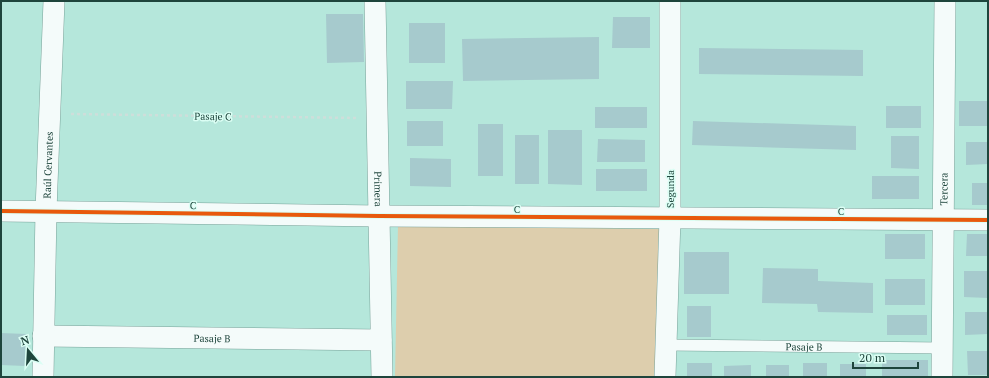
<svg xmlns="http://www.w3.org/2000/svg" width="989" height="378" font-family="'PT Serif',serif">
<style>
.green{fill:#ddcead}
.building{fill:#a6cacd}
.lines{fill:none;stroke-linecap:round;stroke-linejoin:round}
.service-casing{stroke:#78a299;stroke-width:12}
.minor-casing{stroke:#78a299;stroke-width:22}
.path{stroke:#cededa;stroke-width:2.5;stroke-dasharray:3 3;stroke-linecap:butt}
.service{stroke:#f4fbfa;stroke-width:11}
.minor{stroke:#f4fbfa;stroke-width:21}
.cycleway-casing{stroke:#dbfef4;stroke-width:6}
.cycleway{stroke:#e8590c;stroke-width:4}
.labels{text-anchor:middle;stroke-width:3;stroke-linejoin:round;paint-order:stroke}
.street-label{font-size:10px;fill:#1e453c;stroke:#dbfef4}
</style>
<rect width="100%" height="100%" fill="#b5e7db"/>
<path class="green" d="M 398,225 L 659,229 L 656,377 L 395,377 Z"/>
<path class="building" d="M 326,14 L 363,14 L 364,62 L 327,63 Z
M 613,17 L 650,17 L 650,48 L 612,48 Z
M 409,23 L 445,23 L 445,63 L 409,63 Z
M 599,37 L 599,79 L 463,81 L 462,39 Z
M 699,48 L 863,50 L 863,76 L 699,74 Z
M 406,81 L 453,81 L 452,109 L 406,109 Z
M 959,101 L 988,101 L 988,126 L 959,126 Z
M 886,106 L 921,106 L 921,128 L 886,128 Z
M 595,107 L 647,107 L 647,128 L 595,128 Z
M 407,121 L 443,121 L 443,146 L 407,146 Z
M 693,121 L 856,126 L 856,150 L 692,145 Z
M 478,124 L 503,124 L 503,176 L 478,176 Z
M 548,130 L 582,130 L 582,185 L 548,184 Z
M 515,135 L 539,135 L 539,184 L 515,184 Z
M 891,136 L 919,136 L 919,169 L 891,168 Z
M 598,139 L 645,140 L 645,162 L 597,162 Z
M 966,142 L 988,142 L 988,164 L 966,165 Z
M 410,158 L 451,159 L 451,187 L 410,186 Z
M 596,169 L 647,169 L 647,191 L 596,191 Z
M 872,176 L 919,176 L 919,199 L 872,199 Z
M 972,183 L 988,183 L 988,205 L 972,205 Z
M 885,234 L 925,234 L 925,259 L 885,259 Z
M 967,234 L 988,234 L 988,256 L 966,256 Z
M 684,252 L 729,252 L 729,294 L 684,294 Z
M 763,268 L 818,269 L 818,281 L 873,283 L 873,313 L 818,312 L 817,304 L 762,303 Z
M 964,271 L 988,271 L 988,298 L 964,297 Z
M 885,279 L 925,279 L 925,305 L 885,305 Z
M 687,306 L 711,306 L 711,337 L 687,337 Z
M 965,312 L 988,312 L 988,334 L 965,335 Z
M 887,315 L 927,315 L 927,335 L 887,335 Z
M 1,333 L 26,334 L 25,366 L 1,365 Z
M 967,351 L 988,351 L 988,375 L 968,375 Z
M 882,360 L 928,360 L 928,377 L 882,377 Z
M 687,363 L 712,363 L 712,377 L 687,377 Z
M 803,363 L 827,363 L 827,377 L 803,377 Z
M 840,364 L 866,364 L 866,377 L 840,377 Z
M 751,365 L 751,377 L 724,377 L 724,366 Z
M 766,365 L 789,365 L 789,377 L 766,377 Z"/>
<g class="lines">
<defs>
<g id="service">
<path id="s1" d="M 666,345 L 943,348"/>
</g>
<g id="minor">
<path id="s2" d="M 375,1 L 382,377"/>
<path d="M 1,211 L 379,216 L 988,220"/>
<path id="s3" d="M 43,336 L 381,340"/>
<path id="s4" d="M 43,377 L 46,211 L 54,1"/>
<path d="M 665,377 L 670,218 L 670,1"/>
<path id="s5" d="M 942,377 L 945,1"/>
</g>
</defs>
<use href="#service" class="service-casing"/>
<use href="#minor" class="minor-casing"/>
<path class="path" d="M 71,114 L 356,118"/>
<use href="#service" class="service"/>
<use href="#minor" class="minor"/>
<defs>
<path id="cycleway" d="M 1,211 L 379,216 L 988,220"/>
</defs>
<use href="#cycleway" class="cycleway-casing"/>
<use href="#cycleway" class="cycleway"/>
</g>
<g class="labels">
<g class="street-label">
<text transform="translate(213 116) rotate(1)" y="4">Pasaje C</text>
<text dy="4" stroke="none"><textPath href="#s4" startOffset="212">Raúl Cervantes</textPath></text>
<text dy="4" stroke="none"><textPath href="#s2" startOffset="188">Primera</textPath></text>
<text transform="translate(670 189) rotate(-90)" y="4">Segunda</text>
<text dy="4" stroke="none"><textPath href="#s5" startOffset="188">Tercera</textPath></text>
<text transform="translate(193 205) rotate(1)" y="4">C</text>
<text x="517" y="213">C</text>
<text x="841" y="215">C</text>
<text dy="4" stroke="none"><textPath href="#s3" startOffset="169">Pasaje B</textPath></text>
<text dy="4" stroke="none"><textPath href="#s1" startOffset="138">Pasaje B</textPath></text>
</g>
</g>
<rect width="989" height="378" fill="none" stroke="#1e453c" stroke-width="4"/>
<g transform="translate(28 350) rotate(342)" stroke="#dbfef4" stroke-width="3" paint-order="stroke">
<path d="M0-3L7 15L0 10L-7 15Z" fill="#1e453c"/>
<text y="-6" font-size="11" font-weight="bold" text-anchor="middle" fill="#1e453c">N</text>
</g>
<path d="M853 362v6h65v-6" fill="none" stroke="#1e453c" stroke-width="2"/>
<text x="859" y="362" font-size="12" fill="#1e453c" stroke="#dbfef4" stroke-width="3" paint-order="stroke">20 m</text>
</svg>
